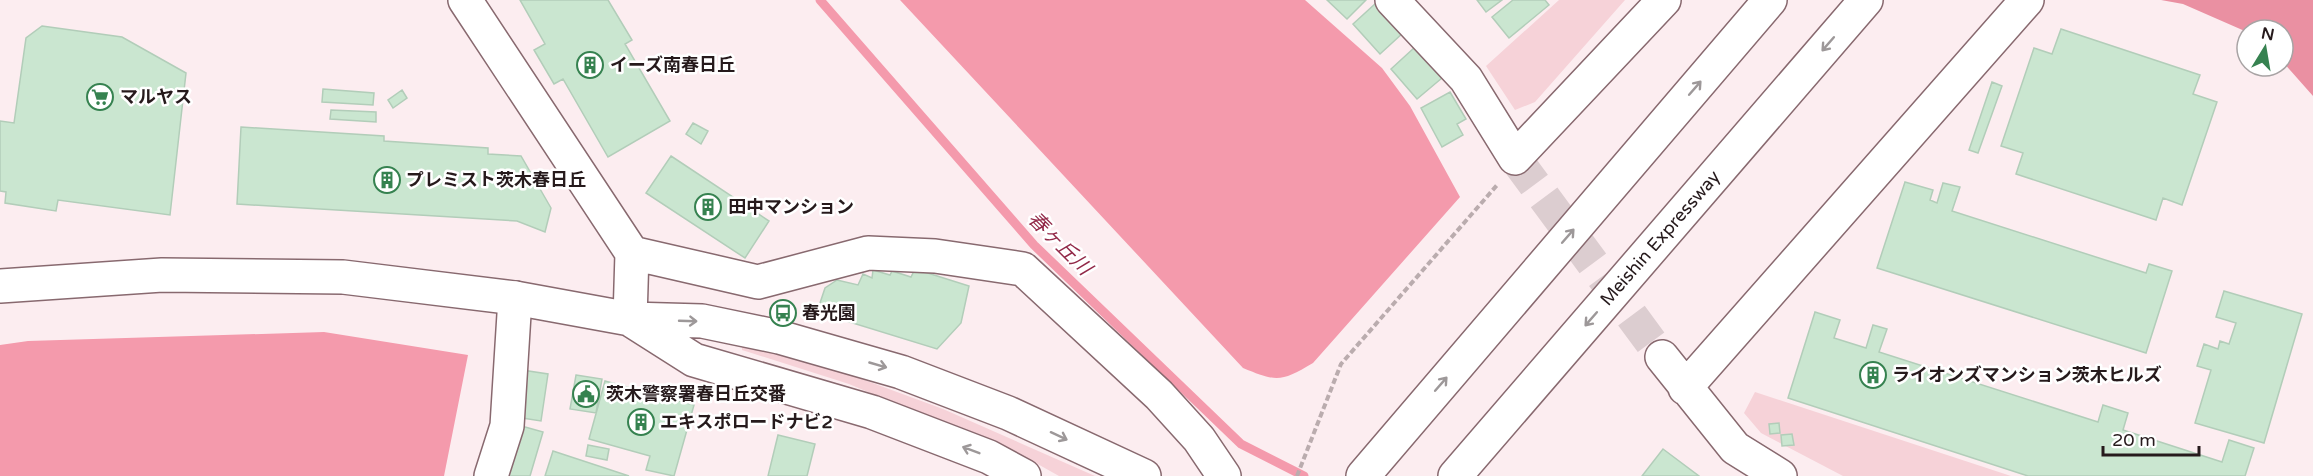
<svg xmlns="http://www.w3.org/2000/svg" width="2313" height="476" font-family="'Varela Round','Noto Sans JP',sans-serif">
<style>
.green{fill:#f6d2d8}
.forest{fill:#ea90a2}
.water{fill:#f49aac}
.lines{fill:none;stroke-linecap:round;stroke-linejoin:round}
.stream{stroke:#f49aac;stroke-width:9}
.building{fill:#cae6d0;stroke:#b2cdb9;stroke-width:1.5}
.street-tunnel{stroke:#dccdd0;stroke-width:33;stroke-dasharray:33 16;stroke-linecap:butt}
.street-casing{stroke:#88696f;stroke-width:36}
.secondary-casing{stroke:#88696f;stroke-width:36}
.highway-casing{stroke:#88696f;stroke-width:36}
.path{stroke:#baacae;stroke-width:4;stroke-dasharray:6 3;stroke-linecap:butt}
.street{stroke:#fff;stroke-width:33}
.secondary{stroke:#fff;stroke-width:33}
.highway{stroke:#fff;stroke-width:33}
.oneway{stroke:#9d9899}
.labels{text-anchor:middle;stroke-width:5;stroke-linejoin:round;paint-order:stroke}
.poi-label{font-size:18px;font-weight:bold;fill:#261a1c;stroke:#fff;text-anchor:start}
.street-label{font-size:18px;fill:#261a1c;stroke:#fff}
.water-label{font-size:20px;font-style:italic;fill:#922948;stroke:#fff}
</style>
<rect width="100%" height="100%" fill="#fcedf0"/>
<path class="green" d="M 1559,0 L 1625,0 L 1535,102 L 1515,110 L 1486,66 Z
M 742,345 L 851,375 L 943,409 L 1095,476 L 1059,476 L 1034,462 L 849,384 L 742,350 Z
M 1755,392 L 2011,476 L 1843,476 L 1761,433 L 1744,413 Z"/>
<path class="forest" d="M 2161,0 L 2313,0 L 2313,96 L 2283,62 L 2283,30 L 2247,30 L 2247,32 L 2183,4 Z"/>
<path class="water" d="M 900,0 L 1305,0 L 1382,68 L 1410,106 L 1460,197 L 1313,363 C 1281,382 1277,382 1243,368 Z
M 324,332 L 468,355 L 444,476 L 0,476 L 0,345 L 28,341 Z"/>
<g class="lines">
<path class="stream" d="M 820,0 L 1034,245 L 1241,444 L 1304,476"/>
</g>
<path class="building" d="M 520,0 L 608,0 L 632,40 L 625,44 L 670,121 L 608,157 L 563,79 L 554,84 L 534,50 L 545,44 Z
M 1327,0 L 1366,0 L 1347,19 Z
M 1477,0 L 1502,0 L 1486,12 Z
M 1513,0 L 1545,0 L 1549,5 L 1509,38 L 1492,17 Z
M 1376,3 L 1404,32 L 1380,54 L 1353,24 Z
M 42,26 L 122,37 L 186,73 L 170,215 L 58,200 L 56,211 L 5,203 L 6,192 L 0,191 L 0,121 L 14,123 L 26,38 Z
M 2061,29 L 2200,75 L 2193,94 L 2217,102 L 2182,205 L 2163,198 L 2156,220 L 2016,174 L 2023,153 L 2001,146 L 2034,48 L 2052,54 Z
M 1415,47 L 1442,78 L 1417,99 L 1391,69 Z
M 1992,82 L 2002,86 L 1978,153 L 1969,150 Z
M 323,89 L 374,93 L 373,105 L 322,102 Z
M 402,90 L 407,98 L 393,108 L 388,100 Z
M 1450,92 L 1466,119 L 1457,124 L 1463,135 L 1442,147 L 1421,108 Z
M 331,110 L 376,112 L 376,122 L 330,119 Z
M 693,123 L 708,131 L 701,144 L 686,134 Z
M 241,127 L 384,136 L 384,141 L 488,148 L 488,154 L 521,156 L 551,208 L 545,232 L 517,221 L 237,204 Z
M 671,156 L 769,221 L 745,258 L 646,193 Z
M 1905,182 L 1933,190 L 1930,200 L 1937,203 L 1943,183 L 1960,187 L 1952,211 L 2146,273 L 2149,264 L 2172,271 L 2146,353 L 1877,268 Z
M 915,269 L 969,286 L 961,323 L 937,349 L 817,312 L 825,288 L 837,280 L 858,285 L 863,274 L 872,278 L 873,270 L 890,275 L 892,271 L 911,277 Z
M 2224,291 L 2302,314 L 2264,443 L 2195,423 L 2211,370 L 2197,366 L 2204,344 L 2218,349 L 2220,341 L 2229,344 L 2236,323 L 2216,317 Z
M 1815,312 L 1840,320 L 1834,338 L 1866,348 L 1873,325 L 1887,329 L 1879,352 L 2098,422 L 2103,405 L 2128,413 L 2123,430 L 2222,462 L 2229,440 L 2254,448 L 2245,476 L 2028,476 L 1788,398 Z
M 522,370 L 548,374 L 541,421 L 516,417 Z
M 576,375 L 602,379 L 596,413 L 570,409 Z
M 605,381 L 694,405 L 674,476 L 646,470 L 650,456 L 589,439 Z
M 1779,423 L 1780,433 L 1770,434 L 1769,424 Z
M 518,425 L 543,432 L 530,476 L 504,476 Z
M 1792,434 L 1794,445 L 1782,446 L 1781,435 Z
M 778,435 L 815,444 L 807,476 L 768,476 Z
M 588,445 L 609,449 L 607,460 L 586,456 Z
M 1663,449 L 1699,476 L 1642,476 Z
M 553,451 L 629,476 L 545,476 Z"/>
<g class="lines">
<path class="street-tunnel" d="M 1515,158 L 1662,357"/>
<defs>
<path id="street" d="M 465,0 L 632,253 L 630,319
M 1392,0 L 1466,79 L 1515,158 L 1664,0
M 632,253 L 758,282 L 868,253 L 935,256 L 1023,269 L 1159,395 L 1199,439 L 1224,476
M 1662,357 L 1735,448 L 1780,476
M 1685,388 L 2027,0
M 491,476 L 507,426 L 515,298"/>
<path id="secondary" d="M 0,286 L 162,275 L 343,277 L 515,298 L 630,319 L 702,321 L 779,337 L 901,372 L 1008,413 L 1144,476
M 631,320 L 694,360 L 872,412 L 989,457 L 1024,476"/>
<path id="highway" d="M 1363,476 L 1770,0
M 1455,476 L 1866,0"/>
</defs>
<use href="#street" class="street-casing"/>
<use href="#secondary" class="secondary-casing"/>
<use href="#highway" class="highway-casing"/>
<path class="path" d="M 1297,476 L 1341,364 L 1498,184"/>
<use href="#street" class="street"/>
<use href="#secondary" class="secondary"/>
<use href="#highway" class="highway"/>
</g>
<defs><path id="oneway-shaft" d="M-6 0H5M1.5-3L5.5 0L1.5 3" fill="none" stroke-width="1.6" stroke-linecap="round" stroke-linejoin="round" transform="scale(1.5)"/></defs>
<g class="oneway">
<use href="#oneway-shaft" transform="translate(1828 44) rotate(131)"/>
<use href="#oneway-shaft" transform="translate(1695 88) rotate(-49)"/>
<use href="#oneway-shaft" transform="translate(1568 236) rotate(-49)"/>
<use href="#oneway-shaft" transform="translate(1591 319) rotate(131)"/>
<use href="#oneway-shaft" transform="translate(688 321) rotate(2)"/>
<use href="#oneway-shaft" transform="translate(878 365) rotate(16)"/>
<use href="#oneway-shaft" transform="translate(1441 384) rotate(-49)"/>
<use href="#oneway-shaft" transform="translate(1059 436) rotate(25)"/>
<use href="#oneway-shaft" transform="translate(971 450) rotate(-159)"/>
</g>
<defs>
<symbol id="building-ring" viewBox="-11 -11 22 22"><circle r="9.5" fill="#fff" stroke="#368250" stroke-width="1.5"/><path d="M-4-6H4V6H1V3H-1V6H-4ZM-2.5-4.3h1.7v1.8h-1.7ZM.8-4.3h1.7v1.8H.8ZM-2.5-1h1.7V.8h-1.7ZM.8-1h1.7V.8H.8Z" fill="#368250"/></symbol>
<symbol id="supermarket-ring" viewBox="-11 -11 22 22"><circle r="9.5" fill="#fff" stroke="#368250" stroke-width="1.5"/><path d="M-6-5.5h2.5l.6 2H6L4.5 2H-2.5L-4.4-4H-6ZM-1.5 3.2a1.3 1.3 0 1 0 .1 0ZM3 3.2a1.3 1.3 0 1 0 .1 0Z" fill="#368250"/></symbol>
<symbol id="bus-ring" viewBox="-11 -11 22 22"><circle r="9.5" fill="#fff" stroke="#368250" stroke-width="1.5"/><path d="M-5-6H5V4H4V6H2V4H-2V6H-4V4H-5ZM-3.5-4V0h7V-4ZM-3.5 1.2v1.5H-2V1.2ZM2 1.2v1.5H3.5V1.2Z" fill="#368250"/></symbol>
<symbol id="civic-ring" viewBox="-11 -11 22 22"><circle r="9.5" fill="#fff" stroke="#368250" stroke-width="1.5"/><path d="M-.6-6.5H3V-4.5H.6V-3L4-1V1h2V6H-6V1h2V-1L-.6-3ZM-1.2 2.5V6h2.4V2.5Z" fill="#368250"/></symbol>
</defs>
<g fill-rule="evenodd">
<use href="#building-ring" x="575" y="50" width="30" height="30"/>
<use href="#supermarket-ring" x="85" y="82" width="30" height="30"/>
<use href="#building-ring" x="372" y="165" width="30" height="30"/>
<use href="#building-ring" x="693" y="192" width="30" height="30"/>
<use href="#bus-ring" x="768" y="298" width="30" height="30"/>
<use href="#building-ring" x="1858" y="360" width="30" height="30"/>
<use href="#civic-ring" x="571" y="379" width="30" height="30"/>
<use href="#building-ring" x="626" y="407" width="30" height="30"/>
</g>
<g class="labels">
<g class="poi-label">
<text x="610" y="71">イーズ南春日丘</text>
<text x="120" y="103">マルヤス</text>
<text x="406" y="186">プレミスト茨木春日丘</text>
<text x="728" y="213">田中マンション</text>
<text x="802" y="319">春光園</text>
<text x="1892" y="381">ライオンズマンション茨木ヒルズ</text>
<text x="606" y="400">茨木警察署春日丘交番</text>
<text x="660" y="428">エキスポロードナビ2</text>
</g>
<g class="street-label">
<text transform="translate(1660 238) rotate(-49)" y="6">Meishin Expressway</text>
</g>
<g class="water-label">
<text transform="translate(1060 243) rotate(45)" y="7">春ヶ丘川</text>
</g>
</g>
<g transform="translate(2265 48) rotate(11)"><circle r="28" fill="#ffffff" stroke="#a8a3a4" stroke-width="1.5"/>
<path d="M0-4.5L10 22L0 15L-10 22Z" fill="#368250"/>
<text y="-9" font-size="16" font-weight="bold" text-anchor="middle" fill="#261a1c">N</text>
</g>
<path d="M2103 446v9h96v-9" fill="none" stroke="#261a1c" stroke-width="3"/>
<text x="2112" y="446" font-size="18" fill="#261a1c" stroke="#ffffff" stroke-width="4.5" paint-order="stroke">20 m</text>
</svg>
